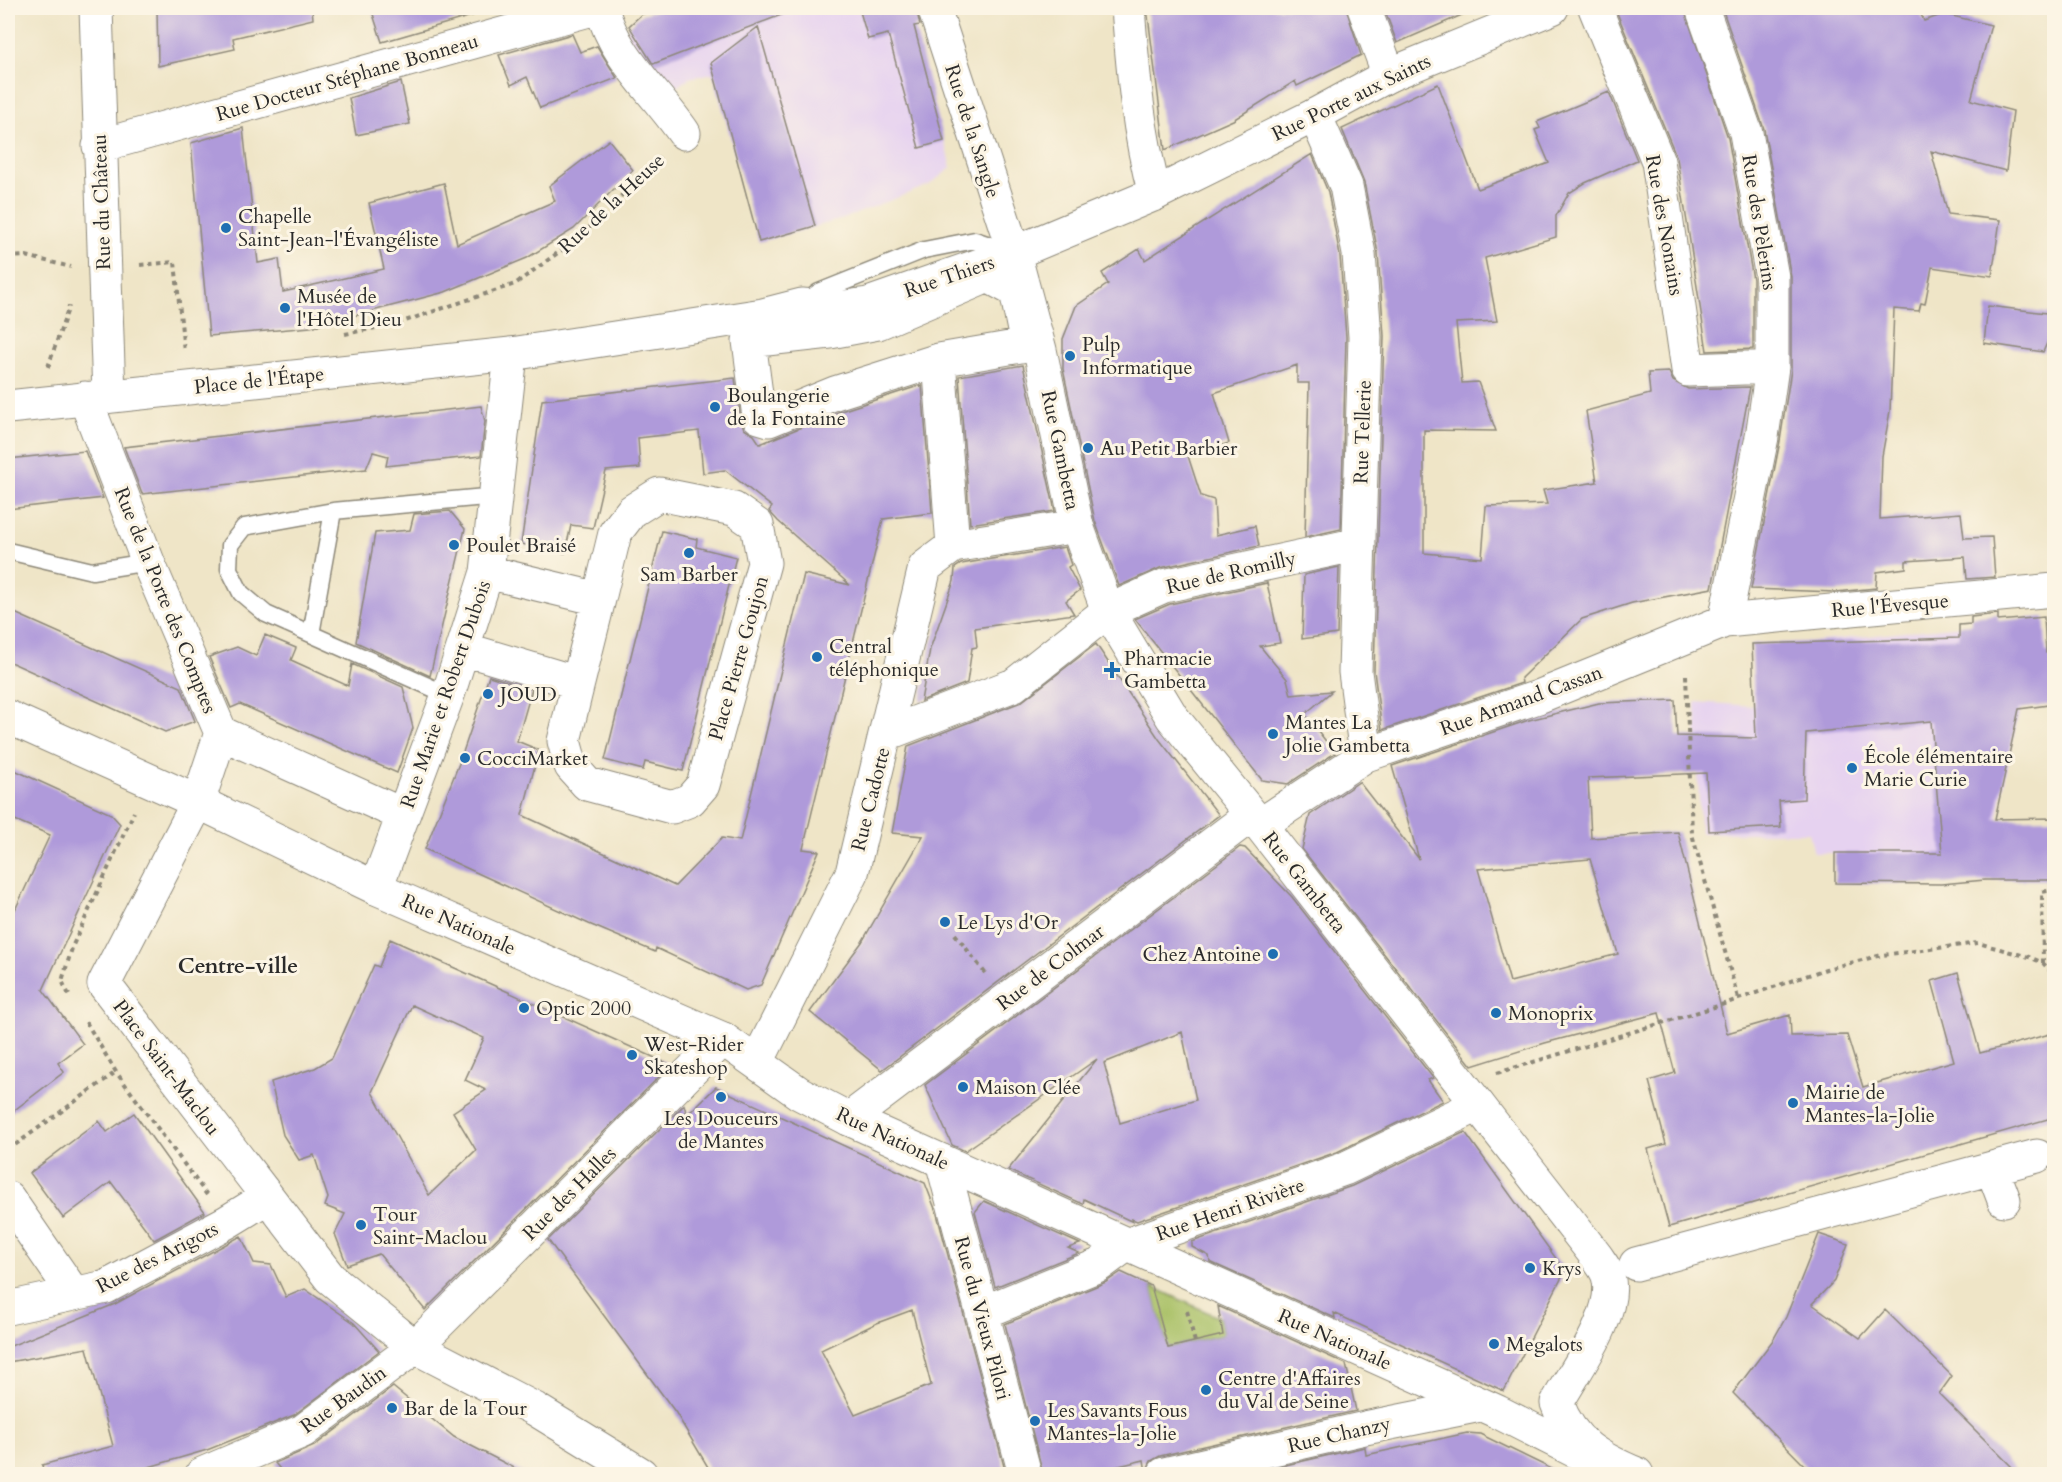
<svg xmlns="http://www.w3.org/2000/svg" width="2062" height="1482" font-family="Cardo,serif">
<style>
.built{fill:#e6d2f0}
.green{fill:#a8c065;stroke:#6a7648;stroke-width:1.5}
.building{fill:#af9ada;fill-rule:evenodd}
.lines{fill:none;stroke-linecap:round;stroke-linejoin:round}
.lane-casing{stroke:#8d8879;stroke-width:19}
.street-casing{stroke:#8d8879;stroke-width:35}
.secondary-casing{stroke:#8d8879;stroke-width:35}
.path{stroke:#8d8879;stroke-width:4;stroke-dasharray:4.5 4.5;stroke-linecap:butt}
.lane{stroke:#fff;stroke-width:16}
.street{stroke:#fff;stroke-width:33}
.secondary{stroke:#fff;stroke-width:33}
.poi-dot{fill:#1f6fb2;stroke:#fcf5e5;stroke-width:2}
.labels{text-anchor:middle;stroke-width:6;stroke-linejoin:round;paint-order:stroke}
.street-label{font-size:20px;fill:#2b2b2b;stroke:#fcf5e5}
.poi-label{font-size:20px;fill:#2b2b2b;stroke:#fcf5e5;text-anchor:start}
.quarter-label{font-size:22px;font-weight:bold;fill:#2b2b2b;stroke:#fcf5e5}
</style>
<rect width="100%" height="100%" fill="#fcf5e5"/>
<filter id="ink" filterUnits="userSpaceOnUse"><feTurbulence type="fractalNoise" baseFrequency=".0167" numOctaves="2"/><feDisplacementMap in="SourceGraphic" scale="12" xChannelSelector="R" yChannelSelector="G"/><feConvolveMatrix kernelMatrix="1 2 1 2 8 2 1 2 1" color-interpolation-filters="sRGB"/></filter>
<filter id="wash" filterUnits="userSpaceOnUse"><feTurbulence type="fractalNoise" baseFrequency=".008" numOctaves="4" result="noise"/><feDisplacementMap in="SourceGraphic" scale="24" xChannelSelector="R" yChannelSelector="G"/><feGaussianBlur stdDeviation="1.35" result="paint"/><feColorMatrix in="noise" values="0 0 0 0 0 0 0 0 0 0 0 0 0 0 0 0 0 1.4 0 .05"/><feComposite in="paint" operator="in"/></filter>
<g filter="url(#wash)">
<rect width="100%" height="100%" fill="#efe5c7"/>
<path class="built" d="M 668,8 L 859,8 L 868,39 L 915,27 L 951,168 L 929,185 L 843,219 L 759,242 L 713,73 L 689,78 L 667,94 L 626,36 L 628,27 L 637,18 Z
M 2044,617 L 2047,654 L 2027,693 L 2016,724 L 1985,882 L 1835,883 L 1835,853 L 1814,853 L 1809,833 L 1700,833 L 1696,702 L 1753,706 L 1752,644 L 1814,642 Z"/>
<path class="green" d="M 1151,1286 L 1220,1318 L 1223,1335 L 1168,1348 Z"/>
<g id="blocks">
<path class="building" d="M 157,8 L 312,8 L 313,19 L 233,38 L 235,49 L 158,66 Z
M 371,8 L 474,8 L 475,15 L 382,42 Z
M 668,8 L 793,8 L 794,10 L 653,64 L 629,26 L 642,14 Z
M 859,8 L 916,8 L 920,25 L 914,26 L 944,141 L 919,148 L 888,34 L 868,39 Z
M 1147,8 L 1346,8 L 1361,55 L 1297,86 L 1295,81 L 1233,120 L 1165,150 Z
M 1384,8 L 1478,8 L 1397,43 Z
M 1615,8 L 1684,8 L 1728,138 L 1753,279 L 1753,349 L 1707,351 L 1677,158 Z
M 1722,8 L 1918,8 L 1924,21 L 1944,14 L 1991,25 L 1971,100 L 2013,111 L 2006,171 L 1931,151 L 1948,214 L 2000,220 L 1992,276 L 1932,267 L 1925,304 L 1921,303 L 1919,311 L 1894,309 L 1890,411 L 1882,456 L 1880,519 L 1961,513 L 1964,538 L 1992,537 L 1995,577 L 1967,579 L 1965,557 L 1906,561 L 1906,568 L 1877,572 L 1876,588 L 1836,592 L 1751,589 L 1780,441 L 1791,370 L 1791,277 L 1764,129 Z
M 758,27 L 815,226 L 759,242 L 711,63 Z
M 572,34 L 580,52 L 597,46 L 617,78 L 540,108 L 527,77 L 511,85 L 499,55 Z
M 401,82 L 410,124 L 356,135 L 349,98 Z
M 1438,84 L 1478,189 L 1549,163 L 1535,130 L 1540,128 L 1537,122 L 1609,92 L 1637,160 L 1585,183 L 1569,193 L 1556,216 L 1556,237 L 1485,258 L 1497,321 L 1456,323 L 1462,383 L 1478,382 L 1496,431 L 1424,430 L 1424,553 L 1482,558 L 1486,506 L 1547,504 L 1543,490 L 1597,482 L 1586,411 L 1650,394 L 1648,373 L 1669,372 L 1673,381 L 1688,389 L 1750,387 L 1712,588 L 1632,603 L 1582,619 L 1521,678 L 1522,683 L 1382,730 L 1374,671 L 1384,336 L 1378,253 L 1364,182 L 1342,129 Z
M 243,128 L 258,263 L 279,259 L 283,292 L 384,269 L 369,203 L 444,183 L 457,244 L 555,201 L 549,186 L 609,140 L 633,170 L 574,229 L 527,258 L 445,292 L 311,327 L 209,336 L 191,143 Z
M 1312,154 L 1328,192 L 1340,256 L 1346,337 L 1341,529 L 1305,537 L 1309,383 L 1297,383 L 1297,365 L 1214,393 L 1229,443 L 1188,456 L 1201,496 L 1214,500 L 1216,535 L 1255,526 L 1259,546 L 1160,568 L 1119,586 L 1095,521 L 1063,369 L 1063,339 L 1076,306 L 1108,284 L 1102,273 L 1139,249 L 1145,260 Z
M 1988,306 L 2055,314 L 2055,325 L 2043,352 L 1984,343 Z
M 1023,365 L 1055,511 L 970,524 L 959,376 Z
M 735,378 L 741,420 L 744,429 L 754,435 L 760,444 L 841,411 L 922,385 L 932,513 L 883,519 L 803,849 L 819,851 L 761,985 L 746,990 L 656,948 L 655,952 L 589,924 L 425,849 L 460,761 L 489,676 L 532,689 L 517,741 L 539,750 L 522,815 L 675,886 L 722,838 L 740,841 L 804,574 L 850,585 L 778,521 L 769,511 L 772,507 L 725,470 L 703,473 L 699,431 L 638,438 L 640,468 L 606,471 L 593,528 L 571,525 L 565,553 L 521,544 L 542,400 Z
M 481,406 L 485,421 L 481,456 L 442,460 L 386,466 L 388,456 L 373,452 L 366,469 L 142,494 L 124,447 Z
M 85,451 L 103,498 L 8,509 L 8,459 Z
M 450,511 L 465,529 L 430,676 L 356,642 L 375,533 L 410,530 L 414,514 Z
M 662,531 L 697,539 L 696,547 L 736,557 L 683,771 L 645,762 L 643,770 L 605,760 Z
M 1065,547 L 1071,565 L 1068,567 L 1080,590 L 1066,601 L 1074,614 L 975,628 L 977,647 L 972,648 L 967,683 L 921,701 L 930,649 L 954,581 L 955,568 L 961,564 Z
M 1339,567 L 1337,634 L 1302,639 L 1304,575 Z
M 1267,583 L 1280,643 L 1260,646 L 1287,679 L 1291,695 L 1332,691 L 1305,714 L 1335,753 L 1288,784 L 1262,780 L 1135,619 L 1170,604 Z
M 8,610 L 181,687 L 195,721 L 165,732 L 8,661 Z
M 1998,614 L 1998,621 L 2044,617 L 2046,653 L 2055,652 L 2055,704 L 2019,709 L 1995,819 L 2055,818 L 2055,880 L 1985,880 L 1941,884 L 1835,883 L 1835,853 L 1942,853 L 1931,721 L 1806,733 L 1804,799 L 1779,801 L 1781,827 L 1709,831 L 1706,773 L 1588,778 L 1591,838 L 1678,832 L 1727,1033 L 1790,1015 L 1791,1036 L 1847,1035 L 1863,1087 L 1954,1061 L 1932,981 L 1958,973 L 1980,1053 L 2050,1034 L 2055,1049 L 2055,1117 L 1669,1227 L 1648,1149 L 1666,1144 L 1649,1081 L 1675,1073 L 1659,1013 L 1545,1043 L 1472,1066 L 1302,849 L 1310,815 L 1359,782 L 1419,859 L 1392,766 L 1529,720 L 1599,703 L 1675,700 L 1677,736 L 1756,738 L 1752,644 L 1959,638 L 1959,625 L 1971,624 L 1971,617 ZM 1590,859 L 1618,954 L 1510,982 L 1478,869 Z
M 265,635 L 296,648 L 291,660 L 348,686 L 352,664 L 403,687 L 413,728 L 397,773 L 240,704 L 231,708 L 209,657 L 237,647 L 256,656 Z
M 1096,644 L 1159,739 L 1219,815 L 882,1070 L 810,1012 L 862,942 L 923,836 L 892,833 L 908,746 L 1021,702 Z
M 8,767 L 111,814 L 120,824 L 43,990 L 83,1044 L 58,1063 L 64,1072 L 8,1115 L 8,925 L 50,835 L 8,817 Z
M 1240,847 L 1245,848 L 1292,897 L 1433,1078 L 1428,1080 L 1443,1101 L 1337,1152 L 1137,1221 L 1132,1219 L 1133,1222 L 1084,1199 L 1083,1204 L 1008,1170 L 1097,1059 L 965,1151 L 952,1145 L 925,1085 ZM 1182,1032 L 1196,1100 L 1120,1123 L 1104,1063 Z
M 390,939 L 671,1065 L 425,1310 L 379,1254 L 347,1265 L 335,1234 L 345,1214 L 325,1206 L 328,1198 L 314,1155 L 299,1160 L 283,1135 L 271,1082 L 315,1068 L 332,1058 L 374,965 L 379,967 ZM 412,1005 L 484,1038 L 465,1080 L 486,1090 L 453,1112 L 476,1150 L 429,1195 L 372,1092 Z
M 716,1087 L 925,1183 L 937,1214 L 1006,1474 L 712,1474 L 676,1413 L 548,1240 L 684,1105 L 687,1115 ZM 912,1310 L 931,1385 L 855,1415 L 821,1350 L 877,1323 Z
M 134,1113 L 205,1212 L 154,1240 L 111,1182 L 63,1218 L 30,1173 L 99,1121 L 107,1132 Z
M 1465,1132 L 1565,1271 L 1504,1391 L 1334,1313 L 1335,1318 L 1210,1262 L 1209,1256 L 1192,1247 L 1192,1242 L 1352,1186 Z
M 984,1201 L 1080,1244 L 1068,1248 L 1079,1253 L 995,1287 L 975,1212 Z
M 1819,1234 L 1848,1244 L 1834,1281 L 1812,1304 L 1860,1338 L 1885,1310 L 1952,1376 L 1939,1394 L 2019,1474 L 1813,1474 L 1733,1393 L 1773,1340 L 1786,1317 Z
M 241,1236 L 254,1263 L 271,1265 L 286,1297 L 305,1289 L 354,1323 L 379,1351 L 294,1415 L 207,1450 L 125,1474 L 44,1474 L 42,1465 L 113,1446 L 87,1348 L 8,1362 L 8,1347 L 115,1304 Z
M 1121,1272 L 1151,1286 L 1168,1348 L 1223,1335 L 1218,1306 L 1346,1364 L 1356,1411 L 1160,1456 L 1151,1461 L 1146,1472 L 1144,1460 L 1086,1474 L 1043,1474 L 1005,1324 L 1106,1282 Z
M 393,1387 L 454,1437 L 526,1474 L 284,1474 L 275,1463 L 314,1446 Z
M 1467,1433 L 1480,1434 L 1562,1474 L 1246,1474 L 1365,1447 L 1366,1455 Z"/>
</g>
</g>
<g filter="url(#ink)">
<use href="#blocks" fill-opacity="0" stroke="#8d8879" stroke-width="1.5"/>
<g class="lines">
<defs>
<path id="lane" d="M 804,303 L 819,292 L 924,250 L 975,240 L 1007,251
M 8,551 L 92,571 L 148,562
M 311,634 L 333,511
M 448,695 L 266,614 L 241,593 L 229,569 L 230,545 L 244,527 L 333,511 L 496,496"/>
<path id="street" d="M 96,8 L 109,396
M 602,8 C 614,57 656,92 684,133
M 934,8 L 1014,253
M 1128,8 C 1133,71 1138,133 1155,194
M 1364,8 L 1389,75
M 1595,8 L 1658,161 L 1688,370 L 1772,367
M 1702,8 L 1746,133 L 1772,277 L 1772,367 L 1762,437 L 1725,621
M 1315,115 L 1346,186 L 1359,254 L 1365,337 L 1355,672 L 1366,755
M 99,146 L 596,8
M 988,276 L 1016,291 L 1027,345 L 939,360 L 835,393 L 769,420 L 759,417 L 749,341 L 830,332 L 878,323 Z
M 939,360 L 953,546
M 85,398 L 148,562 L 221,733 L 198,802 L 104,984 L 330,1278 L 415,1347 L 535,1409 L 641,1474
M 464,649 L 578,683 L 564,741 L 571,766 L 587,784 L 672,807 L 690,800 L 703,785 L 764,563 L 757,525 L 734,509 L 659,494 L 632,511 L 615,533 L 599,599 L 487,572
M 578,683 L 599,599
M 221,733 L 403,815
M 886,734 L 1014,685 L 1108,611 L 1164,586 L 1359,544
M 1260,825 L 1366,755 L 1538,697 L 1725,621 L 2054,590
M 376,888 L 448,695 L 487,572 L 511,354
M 757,1062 L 852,873 L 925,567 L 953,546 L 1077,526
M 849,1119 L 1251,815
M 942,1161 L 1025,1474
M 1992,1168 L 2004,1200
M 8,1198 L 74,1294
M 1636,1264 L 2037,1156
M 8,1308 L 106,1287 L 227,1222 L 266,1198
M 982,1313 L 1099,1265 L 1126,1245 L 1344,1169 L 1478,1105
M 202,1474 L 303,1431 L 415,1347 L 723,1039
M 1164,1474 L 1365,1428 L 1480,1405"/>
<path id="secondary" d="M 1014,253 L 1040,350 L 1077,526 L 1108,611 L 1172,717 L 1260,825 L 1596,1256 C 1600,1262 1606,1269 1608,1276 C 1619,1313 1574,1371 1557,1403 C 1572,1444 1599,1458 1637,1474
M 8,407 L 511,354 L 763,315 L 802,305 L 836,308 L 868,304 L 1014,253 L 1155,194 L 1315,115 L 1389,75 L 1552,8
M 8,717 L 198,802 L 376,888 L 723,1039 L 799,1093 L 849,1119 L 1498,1412 L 1581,1454 L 1597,1456"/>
</defs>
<use href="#lane" class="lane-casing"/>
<use href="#street" class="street-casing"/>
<use href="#secondary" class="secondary-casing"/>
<path class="path" d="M 8,257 L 26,256 L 71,267
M 140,265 L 175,262 L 184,352
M 345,334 L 396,324 L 515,284 L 581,236 L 660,157
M 48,367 L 69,306
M 1686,675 L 1692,834 L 1738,998
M 955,934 L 985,973
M 2043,963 L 2042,892 L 2054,890
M 69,995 L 62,981 L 73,945 L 134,812
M 86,1022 L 116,1072 L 207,1195
M 1497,1073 L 1721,1005 L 1826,969 L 1882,955 L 1978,943 L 2029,957 L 2043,963 L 2054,975
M 8,1150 L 116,1072
M 1187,1311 L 1195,1342"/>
<use href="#lane" class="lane"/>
<use href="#street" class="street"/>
<use href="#secondary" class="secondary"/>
</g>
</g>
<g class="poi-dot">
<circle cx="226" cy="228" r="6"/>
<circle cx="285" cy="308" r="6"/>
<circle cx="1070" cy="356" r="6"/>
<circle cx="715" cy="407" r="6"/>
<circle cx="1088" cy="448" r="6"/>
<circle cx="454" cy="545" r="6"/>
<circle cx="689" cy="553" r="6"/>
<circle cx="817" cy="657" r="6"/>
<path d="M1109 661h6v6h6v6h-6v6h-6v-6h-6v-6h6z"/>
<circle cx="488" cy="694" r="6"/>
<circle cx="1273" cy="734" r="6"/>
<circle cx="465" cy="758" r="6"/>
<circle cx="1852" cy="768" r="6"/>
<circle cx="945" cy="922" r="6"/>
<circle cx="1273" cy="954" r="6"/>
<circle cx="524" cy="1008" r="6"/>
<circle cx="1496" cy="1013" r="6"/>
<circle cx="632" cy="1055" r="6"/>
<circle cx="963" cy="1087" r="6"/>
<circle cx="721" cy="1097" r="6"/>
<circle cx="1793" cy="1103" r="6"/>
<circle cx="361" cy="1225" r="6"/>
<circle cx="1530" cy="1268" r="6"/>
<circle cx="1494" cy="1344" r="6"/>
<circle cx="1206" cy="1390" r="6"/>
<circle cx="392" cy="1408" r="6"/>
<circle cx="1035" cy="1421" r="6"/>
</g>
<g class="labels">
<g class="street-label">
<text transform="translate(347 77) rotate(-16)" y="7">Rue Docteur Stéphane Bonneau</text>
<text transform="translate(1351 97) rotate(-26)" y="7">Rue Porte aux Saints</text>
<text transform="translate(973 131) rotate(72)" y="7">Rue de la Sangle</text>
<text transform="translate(101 202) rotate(-92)" y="7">Rue du Château</text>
<text transform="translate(611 203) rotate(-43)" y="7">Rue de la Heuse</text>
<text transform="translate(1760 222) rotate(81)" y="7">Rue des Pèlerins</text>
<text transform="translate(1665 225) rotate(80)" y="7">Rue des Nonains</text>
<text transform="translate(949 276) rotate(-19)" y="7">Rue Thiers</text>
<text transform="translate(259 380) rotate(-6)" y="7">Place de l'Étape</text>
<text transform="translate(1362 432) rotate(-88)" y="7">Rue Tellerie</text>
<text transform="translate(1061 450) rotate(78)" y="7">Rue Gambetta</text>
<text transform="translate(1231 572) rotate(-13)" y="7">Rue de Romilly</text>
<text transform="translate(166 600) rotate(68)" y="7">Rue de la Porte des Comptes</text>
<text transform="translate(1890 605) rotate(-5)" y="7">Rue l'Évesque</text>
<text transform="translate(738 658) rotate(-74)" y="7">Place Pierre Goujon</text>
<text transform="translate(445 694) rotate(-71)" y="7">Rue Marie et Robert Dubois</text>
<text transform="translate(1521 700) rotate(-20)" y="7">Rue Armand Cassan</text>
<text transform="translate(870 799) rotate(-76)" y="7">Rue Cadotte</text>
<text transform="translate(1305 882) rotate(52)" y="7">Rue Gambetta</text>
<text transform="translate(459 924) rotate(24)" y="7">Rue Nationale</text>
<text transform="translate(1050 967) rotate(-37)" y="7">Rue de Colmar</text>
<text transform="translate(167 1067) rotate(53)" y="7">Place Saint-Maclou</text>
<text transform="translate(893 1138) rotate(25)" y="7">Rue Nationale</text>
<text transform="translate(569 1193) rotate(-45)" y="7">Rue des Halles</text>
<text transform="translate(1230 1209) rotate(-19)" y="7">Rue Henri Rivière</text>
<text transform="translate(157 1257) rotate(-27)" y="7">Rue des Arigots</text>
<text transform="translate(983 1318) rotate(75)" y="7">Rue du Vieux Pilori</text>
<text transform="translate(1335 1339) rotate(24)" y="7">Rue Nationale</text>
<text transform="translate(343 1399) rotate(-36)" y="7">Rue Baudin</text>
<text transform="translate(1339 1434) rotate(-13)" y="7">Rue Chanzy</text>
</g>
<g class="poi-label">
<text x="238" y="223">Chapelle<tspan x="238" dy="23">Saint-Jean-l'Évangéliste</tspan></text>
<text x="297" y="303">Musée de<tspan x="297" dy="23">l'Hôtel Dieu</tspan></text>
<text x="1082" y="351">Pulp<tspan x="1082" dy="23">Informatique</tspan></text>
<text x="727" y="402">Boulangerie<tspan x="727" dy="23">de la Fontaine</tspan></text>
<text x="1100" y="455">Au Petit Barbier</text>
<text x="466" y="552">Poulet Braisé</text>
<text x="689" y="581" text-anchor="middle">Sam Barber</text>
<text x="829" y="653">Central<tspan x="829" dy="23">téléphonique</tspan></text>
<text x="1124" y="665">Pharmacie<tspan x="1124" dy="23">Gambetta</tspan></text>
<text x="500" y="701">JOUD</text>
<text x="1285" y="729">Mantes La<tspan x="1285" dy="23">Jolie Gambetta</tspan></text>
<text x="1864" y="763">École élémentaire<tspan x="1864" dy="23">Marie Curie</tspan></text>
<text x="477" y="765">CocciMarket</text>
<text x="957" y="929">Le Lys d'Or</text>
<text x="1261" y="961" text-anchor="end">Chez Antoine</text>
<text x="536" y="1015">Optic 2000</text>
<text x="1508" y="1020">Monoprix</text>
<text x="644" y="1051">West-Rider<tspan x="644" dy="23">Skateshop</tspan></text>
<text x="975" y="1094">Maison Clée</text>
<text x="1805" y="1099">Mairie de<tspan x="1805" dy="23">Mantes-la-Jolie</tspan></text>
<text x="721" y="1125" text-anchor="middle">Les Douceurs<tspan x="721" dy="23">de Mantes</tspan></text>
<text x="373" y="1221">Tour<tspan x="373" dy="23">Saint-Maclou</tspan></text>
<text x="1542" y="1275">Krys</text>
<text x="1506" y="1351">Megalots</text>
<text x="1218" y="1385">Centre d'Affaires<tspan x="1218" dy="23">du Val de Seine</tspan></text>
<text x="404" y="1415">Bar de la Tour</text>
<text x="1047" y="1417">Les Savants Fous<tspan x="1047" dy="23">Mantes-la-Jolie</tspan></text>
</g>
<g class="quarter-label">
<text x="238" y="973">Centre-ville</text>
</g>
</g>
<rect width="2062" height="1482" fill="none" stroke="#fcf5e5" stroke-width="30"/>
</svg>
